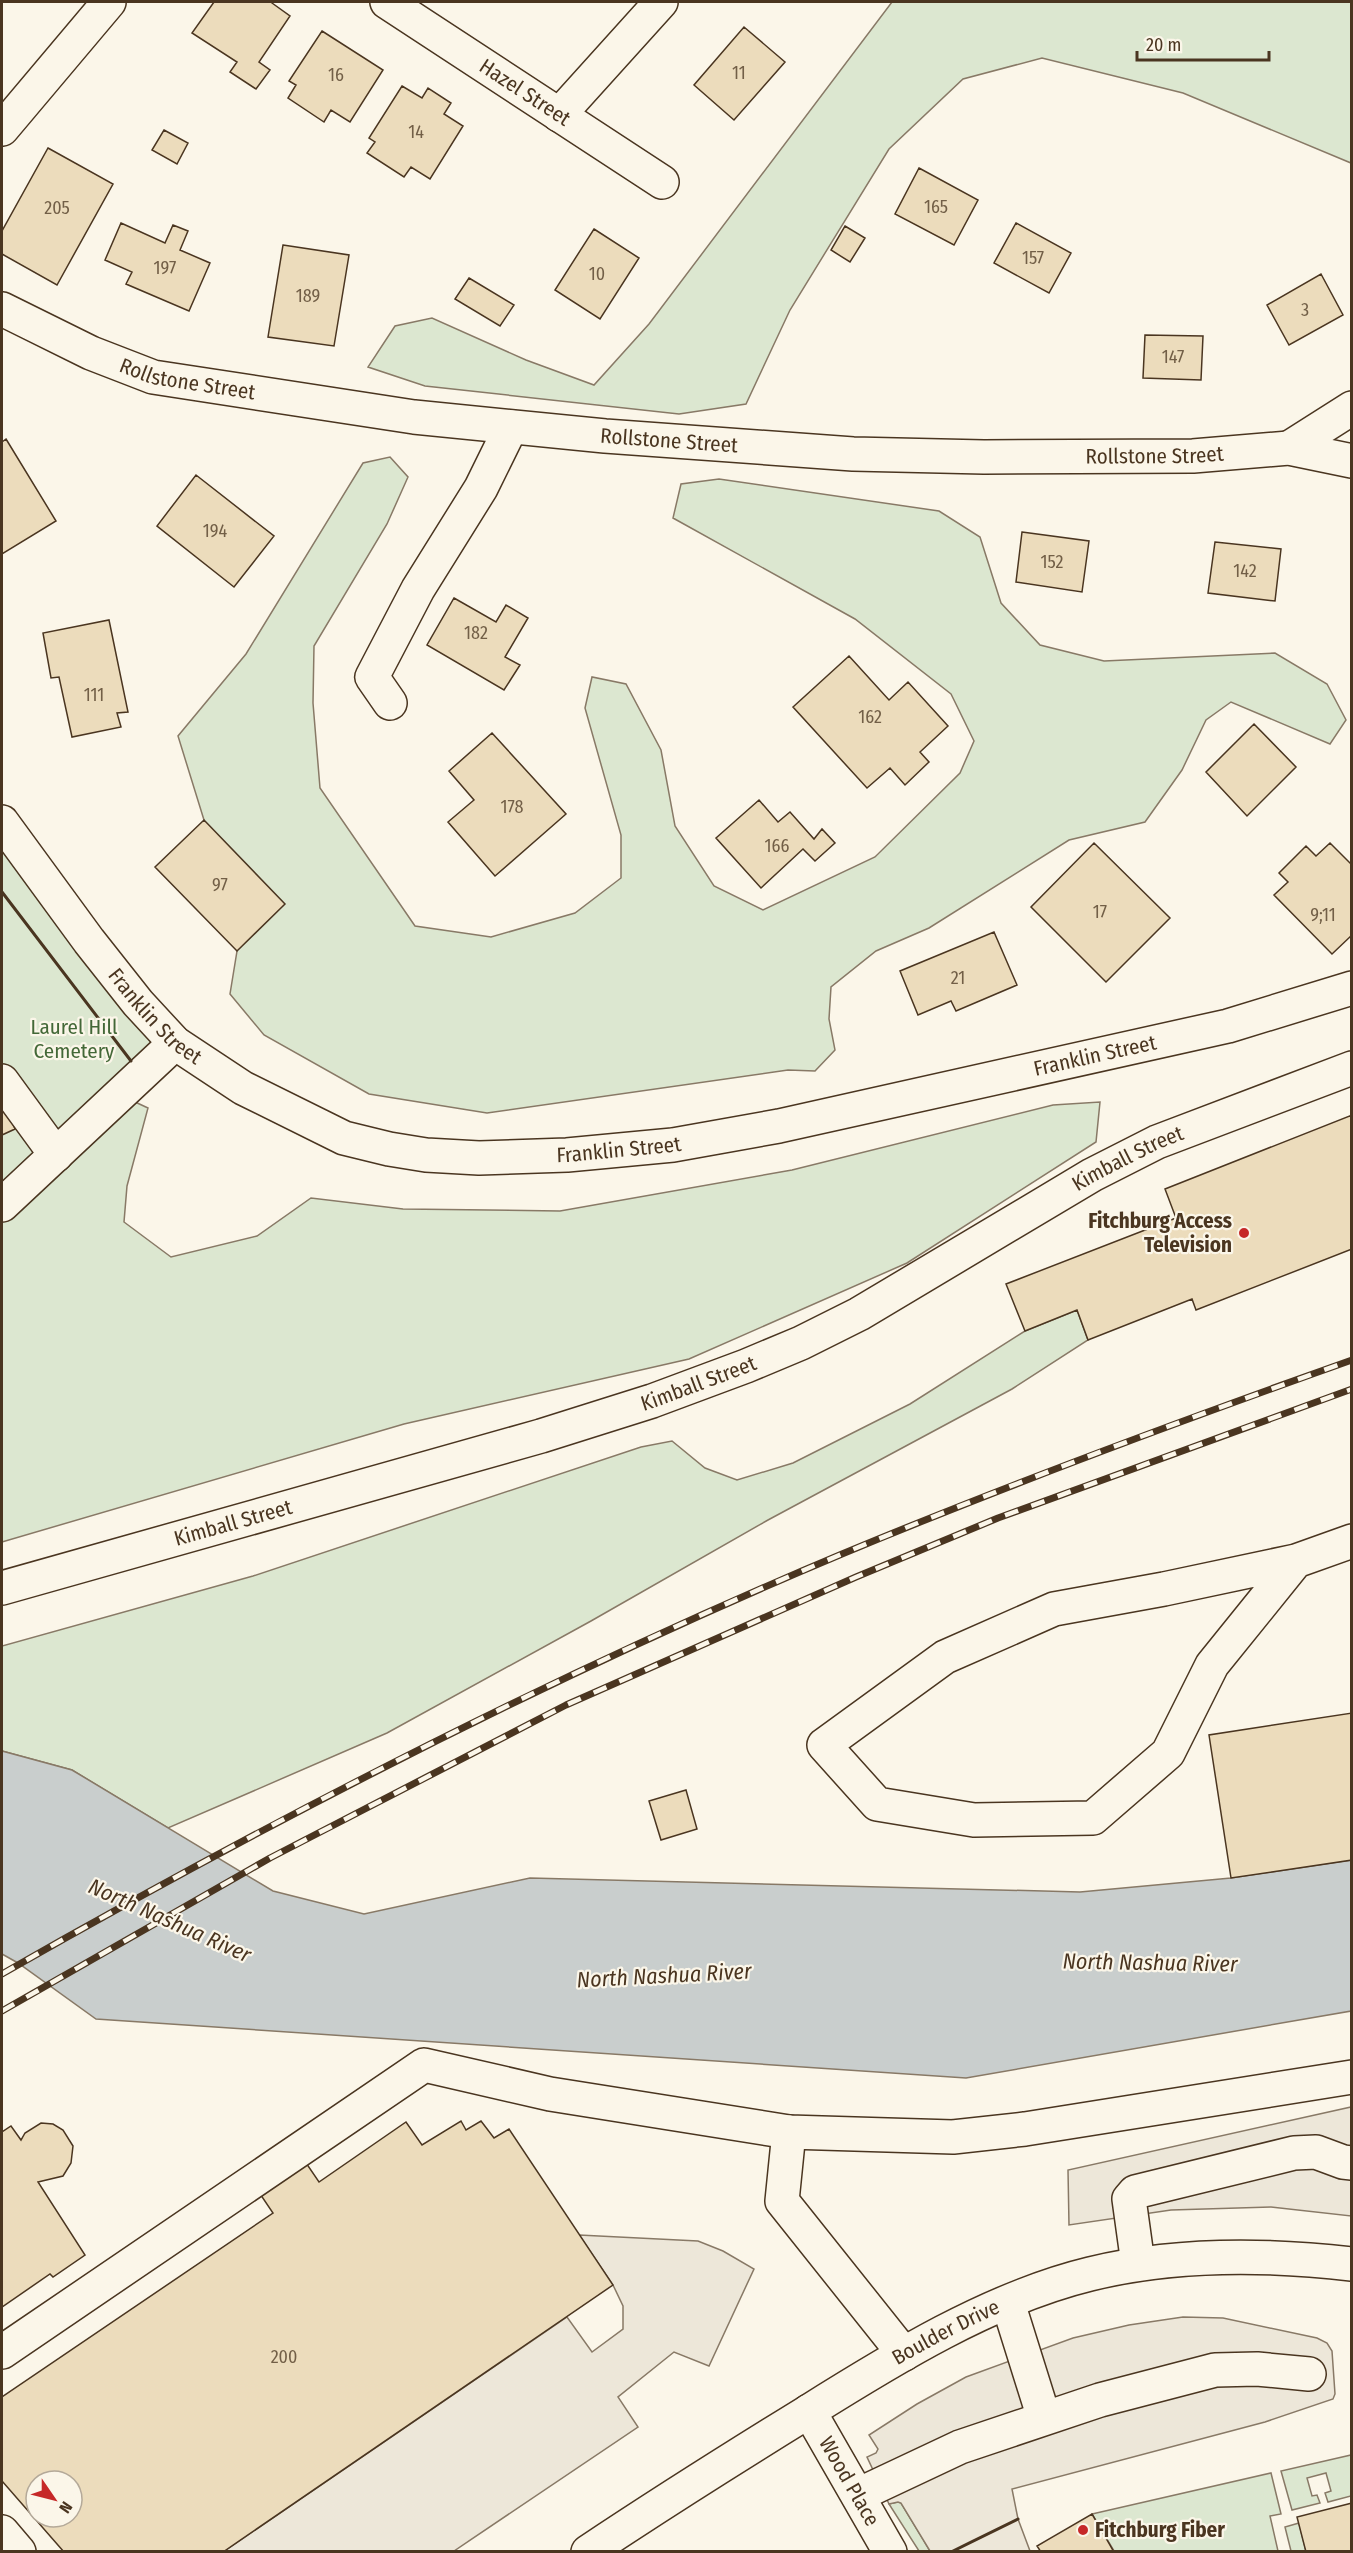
<svg xmlns="http://www.w3.org/2000/svg" width="1353" height="2553" font-family="'Fira Sans Condensed',sans-serif">
<style>
.green{fill:#dce7d0;stroke:#887966;stroke-width:1.5}
.parking{fill:#ede7d9;stroke:#887966;stroke-width:1.5}
.water{fill:#c9cecd;stroke:#887966;stroke-width:1.5}
.building{fill:#ecdcbc;stroke:#4a3520;stroke-width:1.5;fill-rule:evenodd}
.lines{fill:none;stroke-linecap:round;stroke-linejoin:round}
.minor-casing{stroke:#4a3520;stroke-width:36}
.major-casing{stroke:#4a3520;stroke-width:36}
.highway-casing{stroke:#4a3520;stroke-width:36}
.minor{stroke:#fbf6e9;stroke-width:33}
.major{stroke:#fbf6e9;stroke-width:33}
.highway{stroke:#fbf6e9;stroke-width:33}
.rail-casing{stroke:#4a3520;stroke-width:7}
.rail{stroke:#fbf6e9;stroke-width:4.5;stroke-dasharray:14;stroke-linecap:butt}
.wall{stroke:#4a3520;stroke-width:3}
.poi-dot{fill:#c62828;stroke:#fbf6e9;stroke-width:2}
.labels{text-anchor:middle;stroke-width:4.5;stroke-linejoin:round;paint-order:stroke}
.number-label{font-size:18px;fill:#725f47}
.street-label{font-size:21px;fill:#4a3520;stroke:#fbf6e9}
.park-label{font-size:21px;fill:#436837;stroke:#fbf6e9}
.poi-label{font-size:21px;font-weight:bold;fill:#4a3520;stroke:#fbf6e9;text-anchor:end}
.water-label{font-size:22px;font-style:italic;fill:#4a3520;stroke:#fbf6e9}
</style>
<rect width="100%" height="100%" fill="#fbf6e9"/>
<path class="green" d="M 892,2 L 1351,2 L 1351,163 L 1183,93 L 1042,58 L 963,79 L 889,149 L 790,310 L 746,404 L 679,414 L 425,386 L 368,367 L 395,326 L 432,318 L 526,360 L 594,385 L 649,324 Z
M 390,457 L 408,477 L 387,524 L 314,646 L 313,703 L 320,788 L 415,926 L 491,937 L 575,913 L 621,878 L 621,835 L 585,708 L 592,677 L 626,684 L 661,750 L 675,826 L 714,886 L 763,910 L 875,857 L 960,773 L 974,741 L 951,694 L 855,619 L 673,518 L 681,484 L 719,479 L 939,511 L 980,537 L 1001,603 L 1040,645 L 1104,661 L 1275,653 L 1327,684 L 1346,720 L 1330,744 L 1231,702 L 1206,720 L 1182,770 L 1145,822 L 1069,840 L 929,928 L 876,951 L 831,987 L 829,1019 L 835,1050 L 815,1071 L 788,1070 L 487,1113 L 369,1094 L 264,1035 L 230,994 L 237,951 L 204,820 L 178,736 L 246,654 L 363,463 Z
M 2,822 L 175,1043 L 120,1095 L 148,1108 L 127,1186 L 124,1222 L 171,1257 L 257,1236 L 311,1198 L 403,1209 L 560,1211 L 792,1170 L 1053,1105 L 1100,1102 L 1096,1142 L 907,1263 L 689,1359 L 404,1424 L 2,1542 Z
M 1077,1310 L 1088,1340 L 1012,1389 L 768,1520 L 591,1621 L 387,1733 L 168,1828 L 72,1770 L 2,1751 L 2,1646 L 253,1576 L 641,1447 L 672,1441 L 705,1468 L 737,1480 L 793,1463 L 910,1404 L 1025,1331 Z
M 1351,2455 L 1351,2496 L 1328,2502 L 1325,2493 L 1331,2491 L 1326,2473 L 1307,2478 L 1312,2496 L 1317,2495 L 1320,2503 L 1292,2510 L 1281,2471 Z
M 1271,2473 L 1281,2514 L 1270,2516 L 1278,2551 L 1114,2551 L 1092,2514 Z
M 898,2502 L 901,2503 L 930,2551 L 919,2551 L 889,2504 Z
M 1299,2523 L 1306,2551 L 1291,2551 L 1285,2527 Z"/>
<path class="parking" d="M 1351,2107 L 1351,2216 L 1271,2207 L 1171,2210 L 1069,2225 L 1068,2170 Z
M 579,2235 L 698,2241 L 723,2251 L 754,2269 L 709,2366 L 674,2352 L 618,2397 L 638,2427 L 454,2551 L 223,2552 L 567,2317 L 592,2352 L 623,2329 L 623,2306 L 613,2285 Z
M 1183,2317 L 1223,2318 L 1317,2338 L 1327,2343 L 1332,2351 L 1335,2394 L 1333,2399 L 1265,2422 L 1012,2489 L 1018,2519 L 1030,2551 L 930,2551 L 901,2503 L 898,2502 L 889,2504 L 867,2457 L 876,2453 L 878,2449 L 869,2435 L 917,2404 L 966,2377 L 1073,2338 L 1129,2325 Z"/>
<path class="water" d="M 2,1751 L 72,1770 L 273,1891 L 364,1914 L 530,1878 L 1080,1892 L 1231,1878 L 1351,1860 L 1351,2011 L 966,2078 L 96,2019 L 18,1963 L 2,1954 Z"/>
<path class="building" d="M 214,2 L 273,2 L 272,3 L 290,16 L 259,62 L 270,70 L 256,89 L 230,72 L 237,62 L 192,33 Z
M 744,27 L 785,62 L 734,120 L 694,85 Z
M 322,31 L 383,70 L 350,122 L 331,110 L 324,122 L 288,98 L 296,85 L 289,81 Z
M 402,86 L 422,98 L 428,88 L 451,103 L 444,114 L 463,126 L 430,179 L 411,167 L 404,177 L 367,153 L 375,142 L 369,138 Z
M 164,130 L 188,143 L 177,164 L 152,150 Z
M 48,148 L 113,184 L 57,285 L 2,254 L 2,231 Z
M 919,168 L 978,200 L 954,245 L 895,214 Z
M 121,223 L 165,243 L 173,225 L 188,231 L 180,250 L 210,263 L 189,311 L 126,284 L 132,272 L 105,260 Z
M 1016,223 L 1071,253 L 1049,293 L 994,263 Z
M 845,226 L 865,238 L 850,262 L 831,250 Z
M 594,229 L 639,258 L 600,319 L 555,290 Z
M 283,245 L 349,255 L 334,346 L 268,337 Z
M 1321,274 L 1343,315 L 1289,345 L 1267,305 Z
M 469,278 L 514,305 L 500,326 L 455,299 Z
M 1145,335 L 1203,336 L 1201,380 L 1143,378 Z
M 6,439 L 56,521 L 2,554 L 2,442 Z
M 196,475 L 274,536 L 234,587 L 157,526 Z
M 1022,532 L 1089,541 L 1082,592 L 1016,582 Z
M 1215,542 L 1281,549 L 1275,601 L 1208,593 Z
M 454,598 L 496,622 L 506,605 L 528,618 L 505,657 L 520,665 L 504,690 L 427,645 Z
M 109,620 L 128,712 L 117,713 L 121,727 L 72,737 L 59,677 L 51,678 L 43,633 Z
M 849,656 L 889,700 L 908,682 L 948,726 L 920,752 L 929,762 L 905,785 L 890,768 L 867,788 L 793,707 Z
M 1254,724 L 1296,767 L 1247,816 L 1206,772 Z
M 492,733 L 566,814 L 495,876 L 448,822 L 474,800 L 449,771 Z
M 759,800 L 778,822 L 790,812 L 814,839 L 822,829 L 835,843 L 815,861 L 803,849 L 761,888 L 716,838 Z
M 204,820 L 285,904 L 237,951 L 155,867 Z
M 1094,843 L 1170,918 L 1106,982 L 1031,907 Z
M 1330,843 L 1352,865 L 1352,935 L 1332,954 L 1274,895 L 1288,882 L 1279,873 L 1306,846 L 1316,856 Z
M 994,932 L 1017,985 L 956,1011 L 951,1001 L 918,1015 L 900,971 Z
M 7,1109 L 15,1129 L 2,1135 L 2,1111 Z
M 1352,1115 L 1352,1249 L 1196,1310 L 1192,1299 L 1088,1340 L 1077,1310 L 1025,1331 L 1006,1284 L 1176,1218 L 1165,1189 Z
M 1352,1713 L 1352,1860 L 1231,1878 L 1209,1735 Z
M 686,1790 L 697,1829 L 661,1840 L 649,1801 Z
M 461,2121 L 466,2130 L 481,2121 L 494,2138 L 509,2129 L 613,2285 L 223,2552 L 64,2552 L 2,2481 L 2,2397 L 273,2213 L 254,2185 L 300,2154 L 319,2182 L 406,2122 L 422,2145 ZM 36,2481 L 72,2481 L 72,2517 L 36,2517 Z
M 41,2123 L 53,2124 L 63,2130 L 73,2146 L 71,2163 L 63,2176 L 38,2182 L 85,2255 L 53,2277 L 50,2274 L 2,2307 L 2,2132 L 11,2126 L 21,2140 L 25,2133 Z
M 1352,2503 L 1352,2552 L 1306,2552 L 1297,2517 Z
M 1092,2514 L 1114,2552 L 1041,2552 L 1037,2546 Z"/>
<g class="lines">
<defs>
<g id="minor">
<path id="s1" d="M 387,2 L 662,182"/>
<path d="M 559,115 L 661,2"/>
<path d="M 2,129 L 109,2"/>
<path d="M 1289,448 L 1352,408"/>
<path d="M 390,703 L 372,677 L 418,589 L 481,488 L 511,427"/>
<path id="s2" d="M 2,822 L 89,941 L 138,1003 L 175,1043 L 243,1088 L 344,1138 L 389,1149 L 426,1155 L 479,1158 L 567,1155 L 673,1145 L 779,1126 L 1228,1026 L 1352,988"/>
<path d="M 2,1081 L 56,1155"/>
<path d="M 2,1205 L 175,1043"/>
<path d="M 1296,1561 L 1212,1665 L 1168,1753 L 1093,1818 L 974,1820 L 877,1804 L 824,1745 L 945,1657 L 1054,1609 L 1164,1589 L 1296,1561 L 1352,1541"/>
<path d="M 789,2132 L 782,2201 L 904,2354"/>
<path d="M 1138,2264 L 1129,2199 L 1135,2192 L 1294,2153 L 1316,2152 L 1343,2162 L 1352,2163"/>
<path d="M 1008,2303 L 1044,2418"/>
<path d="M 2,2352 L 424,2065 L 550,2094 L 789,2132 L 953,2137 L 1025,2129 L 1352,2077"/>
<path id="s3" d="M 809,2411 L 890,2552"/>
<path d="M 858,2495 L 960,2447 L 1100,2400 L 1215,2370 L 1257,2369 L 1309,2374"/>
<path d="M 2,2532 L 19,2552"/>
</g>
<g id="major">
<path id="s4" d="M 2,309 L 91,353 L 153,377 L 414,417 L 605,436 L 853,454 L 984,457 L 1193,456 L 1289,448 L 1352,461"/>
<path id="s5" d="M 2,1588 L 541,1436 L 652,1401 L 746,1366 L 801,1343 L 859,1314 L 1092,1175 L 1157,1142 L 1352,1068"/>
</g>
<g id="highway">
<path id="s6" d="M 588,2552 C 660,2504 733,2458 806,2413 C 892,2359 991,2298 1090,2274 C 1175,2253 1265,2254 1352,2264"/>
</g>
</defs>
<use href="#minor" class="minor-casing"/>
<use href="#major" class="major-casing"/>
<use href="#highway" class="highway-casing"/>
<use href="#minor" class="minor"/>
<use href="#major" class="major"/>
<use href="#highway" class="highway"/>
<defs>
<path id="rail" d="M 2,1974 C 274,1819 553,1675 842,1554 C 1010,1484 1180,1421 1352,1360
M 2,2011 L 270,1858 L 566,1705 L 856,1577 L 998,1518 L 1352,1389"/>
</defs>
<use href="#rail" class="rail-casing"/>
<use href="#rail" class="rail"/>
<path class="wall" d="M 2,892 L 131,1061
M 951,2552 L 1018,2519"/>
</g>
<g class="poi-dot">
<circle cx="1244" cy="1233" r="6"/>
<circle cx="1083" cy="2530" r="6"/>
</g>
<g class="labels">
<g class="number-label">
<text x="739" y="79">11</text>
<text x="336" y="81">16</text>
<text x="416" y="138">14</text>
<text x="936" y="213">165</text>
<text x="57" y="214">205</text>
<text x="1033" y="264">157</text>
<text x="165" y="274">197</text>
<text x="597" y="280">10</text>
<text x="308" y="302">189</text>
<text x="1305" y="316">3</text>
<text x="1173" y="363">147</text>
<text x="215" y="537">194</text>
<text x="1052" y="568">152</text>
<text x="1245" y="577">142</text>
<text x="476" y="639">182</text>
<text x="94" y="701">111</text>
<text x="870" y="723">162</text>
<text x="512" y="813">178</text>
<text x="777" y="852">166</text>
<text x="220" y="891">97</text>
<text x="1100" y="918">17</text>
<text x="1323" y="921">9;11</text>
<text x="958" y="984">21</text>
<text x="284" y="2363">200</text>
</g>
<g class="street-label">
<text dy="7" stroke="none"><textPath href="#s1" startOffset="165">Hazel Street</textPath></text>
<text dy="7" stroke="none"><textPath href="#s4" startOffset="200">Rollstone Street</textPath></text>
<text dy="7" stroke="none"><textPath href="#s4" startOffset="686">Rollstone Street</textPath></text>
<text dy="7" stroke="none"><textPath href="#s4" startOffset="1172">Rollstone Street</textPath></text>
<text dy="7" stroke="none"><textPath href="#s2" startOffset="248">Franklin Street</textPath></text>
<text dy="7" stroke="none"><textPath href="#s2" startOffset="1238">Franklin Street</textPath></text>
<text dy="7" stroke="none"><textPath href="#s2" startOffset="752">Franklin Street</textPath></text>
<text dy="7" stroke="none"><textPath href="#s5" startOffset="1212">Kimball Street</textPath></text>
<text dy="7" stroke="none"><textPath href="#s5" startOffset="726">Kimball Street</textPath></text>
<text dy="7" stroke="none"><textPath href="#s5" startOffset="240">Kimball Street</textPath></text>
<text dy="7" stroke="none"><textPath href="#s6" startOffset="420">Boulder Drive</textPath></text>
<text dy="7" stroke="none"><textPath href="#s3" startOffset="81">Wood Place</textPath></text>
</g>
<g class="park-label">
<text x="74" y="1034">Laurel Hill<tspan x="74" dy="24">Cemetery</tspan></text>
</g>
<g class="poi-label">
<text x="1232" y="1228">Fitchburg Access<tspan x="1232" dy="24">Television</tspan></text>
<text x="1095" y="2537" text-anchor="start">Fitchburg Fiber</text>
</g>
<g class="water-label">
<text transform="translate(170 1920) rotate(24)" y="8">North Nashua River</text>
<text transform="translate(1150 1962) rotate(1)" y="8">North Nashua River</text>
<text transform="translate(664 1975) rotate(-3)" y="8">North Nashua River</text>
</g>
</g>
<rect width="1353" height="2553" fill="none" stroke="#4a3520" stroke-width="6"/>
<g transform="translate(54 2499) rotate(125)"><circle r="28" fill="#fbf6e9" stroke="#b4a999" stroke-width="1.5"/>
<path d="M0-4.5L10 22L0 15L-10 22Z" fill="#c62828"/>
<text y="-9" font-size="16" font-weight="bold" text-anchor="middle" fill="#4a3520">N</text>
</g>
<path d="M1137 51v9h132v-9" fill="none" stroke="#4a3520" stroke-width="3"/>
<text x="1146" y="51" font-size="18" fill="#4a3520" stroke="#fbf6e9" stroke-width="4.5" paint-order="stroke">20 m</text>
</svg>
